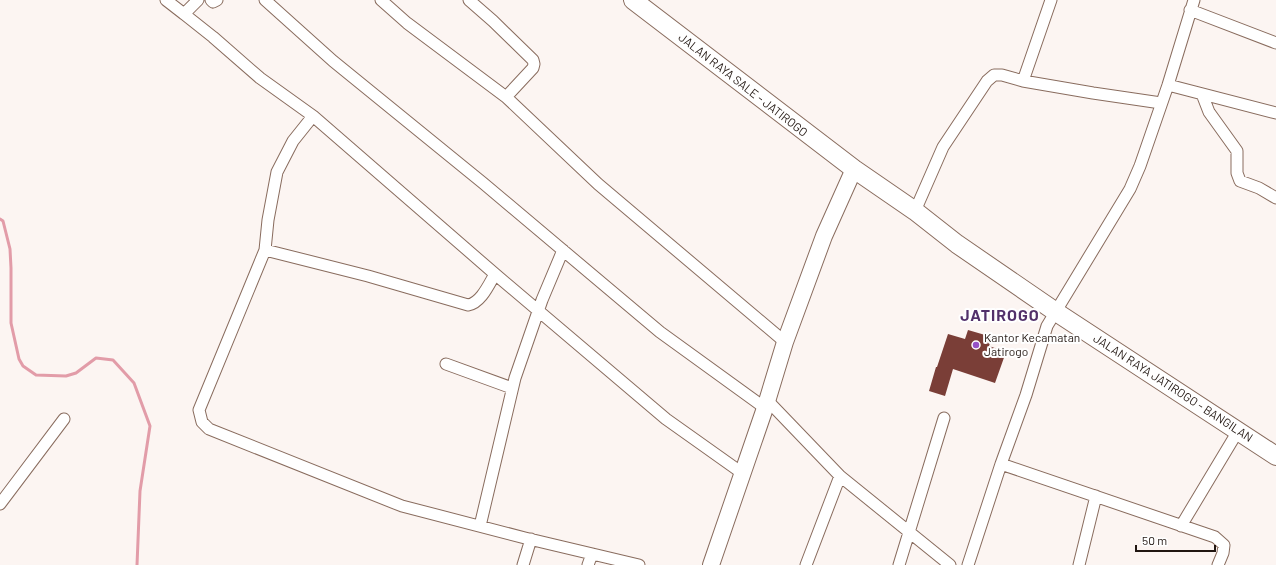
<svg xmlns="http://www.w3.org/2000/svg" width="1276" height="565" font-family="Barlow,sans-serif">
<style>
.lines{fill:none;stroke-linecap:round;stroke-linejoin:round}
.stream{stroke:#e29ca8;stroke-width:3}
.building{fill:#7a3e37}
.minor-casing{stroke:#896c5e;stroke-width:13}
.secondary-casing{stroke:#896c5e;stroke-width:18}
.primary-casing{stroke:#896c5e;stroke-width:20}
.minor{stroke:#fff;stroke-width:11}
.secondary{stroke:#fff;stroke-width:16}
.primary{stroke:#fff;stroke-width:18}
.poi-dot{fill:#9652c7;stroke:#fff;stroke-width:1.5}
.labels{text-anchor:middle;stroke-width:4;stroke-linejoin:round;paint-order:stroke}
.street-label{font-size:12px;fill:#211611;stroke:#fff}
.poi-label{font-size:12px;fill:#211611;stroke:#fff;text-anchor:start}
.district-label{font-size:16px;font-weight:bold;letter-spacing:1px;fill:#52316a;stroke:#fff}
</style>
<rect width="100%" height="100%" fill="#fcf5f2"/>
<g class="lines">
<path class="stream" d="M 0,219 L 3,221 L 10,249 L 11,268 L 11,323 L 19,359 L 23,366 L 36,375 L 66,376 L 76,373 L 96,358 L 113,360 L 134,383 L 150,426 L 140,491 L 137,565"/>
</g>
<path class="building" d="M 968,330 L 992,337 L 989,346 L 1006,352 L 995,383 L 953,369 L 945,396 L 929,391 L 936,367 L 937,367 L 948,334 L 965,339 Z"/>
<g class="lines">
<defs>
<path id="minor" d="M 166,0 L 184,14
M 198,0 L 184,14 L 213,37 L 260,78 L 313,116 L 495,274 L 666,419 L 742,473
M 211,0 L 213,2 L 217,0
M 265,0 L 333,61 L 483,183 L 660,332 L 765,408
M 381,0 L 407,23 L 506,97 L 598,184 L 785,342
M 469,0 L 493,21 L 533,60 L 534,64 L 533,68 L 506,97
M 1190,10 L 1276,43
M 1023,81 L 1051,0
M 1168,85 L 1276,113
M 1202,94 L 1209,112 L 1237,151 L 1237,173 L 1240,181 L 1259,188 L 1276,198
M 313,116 L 293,141 L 277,172 L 268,220 L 265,250 L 199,410 L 202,422 L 209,429 L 402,506 L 525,538 L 639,565
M 915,211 L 943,147 L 987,81 L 994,75 L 1002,75 L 1023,81 L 1093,93 L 1161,103
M 265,250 L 368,276 L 468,305 C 481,303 489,284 495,274
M 446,364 L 512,388
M 767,400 L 840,476 L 950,565
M 1001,464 L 1215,537 L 1224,545 L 1223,553 L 1218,565
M 0,504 L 64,419
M 480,526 L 515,378 L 542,300 L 563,250
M 1181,526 L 1238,431
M 523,565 L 531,539
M 588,565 L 592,554
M 806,565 L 840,476
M 899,565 L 944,418
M 968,565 L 1001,464 L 1026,395 L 1047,326 L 1130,189 L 1140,166 L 1168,85 L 1194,0
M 1079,565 L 1096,496"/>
<path id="secondary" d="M 711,565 L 765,408 L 785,342 L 824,236 L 854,169"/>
<path id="primary" d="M 633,0 L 854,169 L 915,211 L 957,244 L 1056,312 L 1276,456"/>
</defs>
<use href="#minor" class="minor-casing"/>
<use href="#secondary" class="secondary-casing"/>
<use href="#primary" class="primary-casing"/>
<use href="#minor" class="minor"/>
<use href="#secondary" class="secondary"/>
<use href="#primary" class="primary"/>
</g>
<circle class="poi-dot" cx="976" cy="345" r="4"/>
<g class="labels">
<g class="street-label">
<text transform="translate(743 85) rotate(38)" y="4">JALAN RAYA SALE - JATIROGO</text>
<text transform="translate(1173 388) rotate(33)" y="4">JALAN RAYA JATIROGO - BANGILAN</text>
</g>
<g class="poi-label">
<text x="984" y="342">Kantor Kecamatan<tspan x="984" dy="14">Jatirogo</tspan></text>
</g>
<g class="district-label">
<text x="1000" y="321">JATIROGO</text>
</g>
</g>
<path d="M1136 545v6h79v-6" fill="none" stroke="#211611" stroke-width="2"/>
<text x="1142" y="545" font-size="12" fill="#211611" stroke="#ffffff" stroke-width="3" paint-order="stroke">50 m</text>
</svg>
